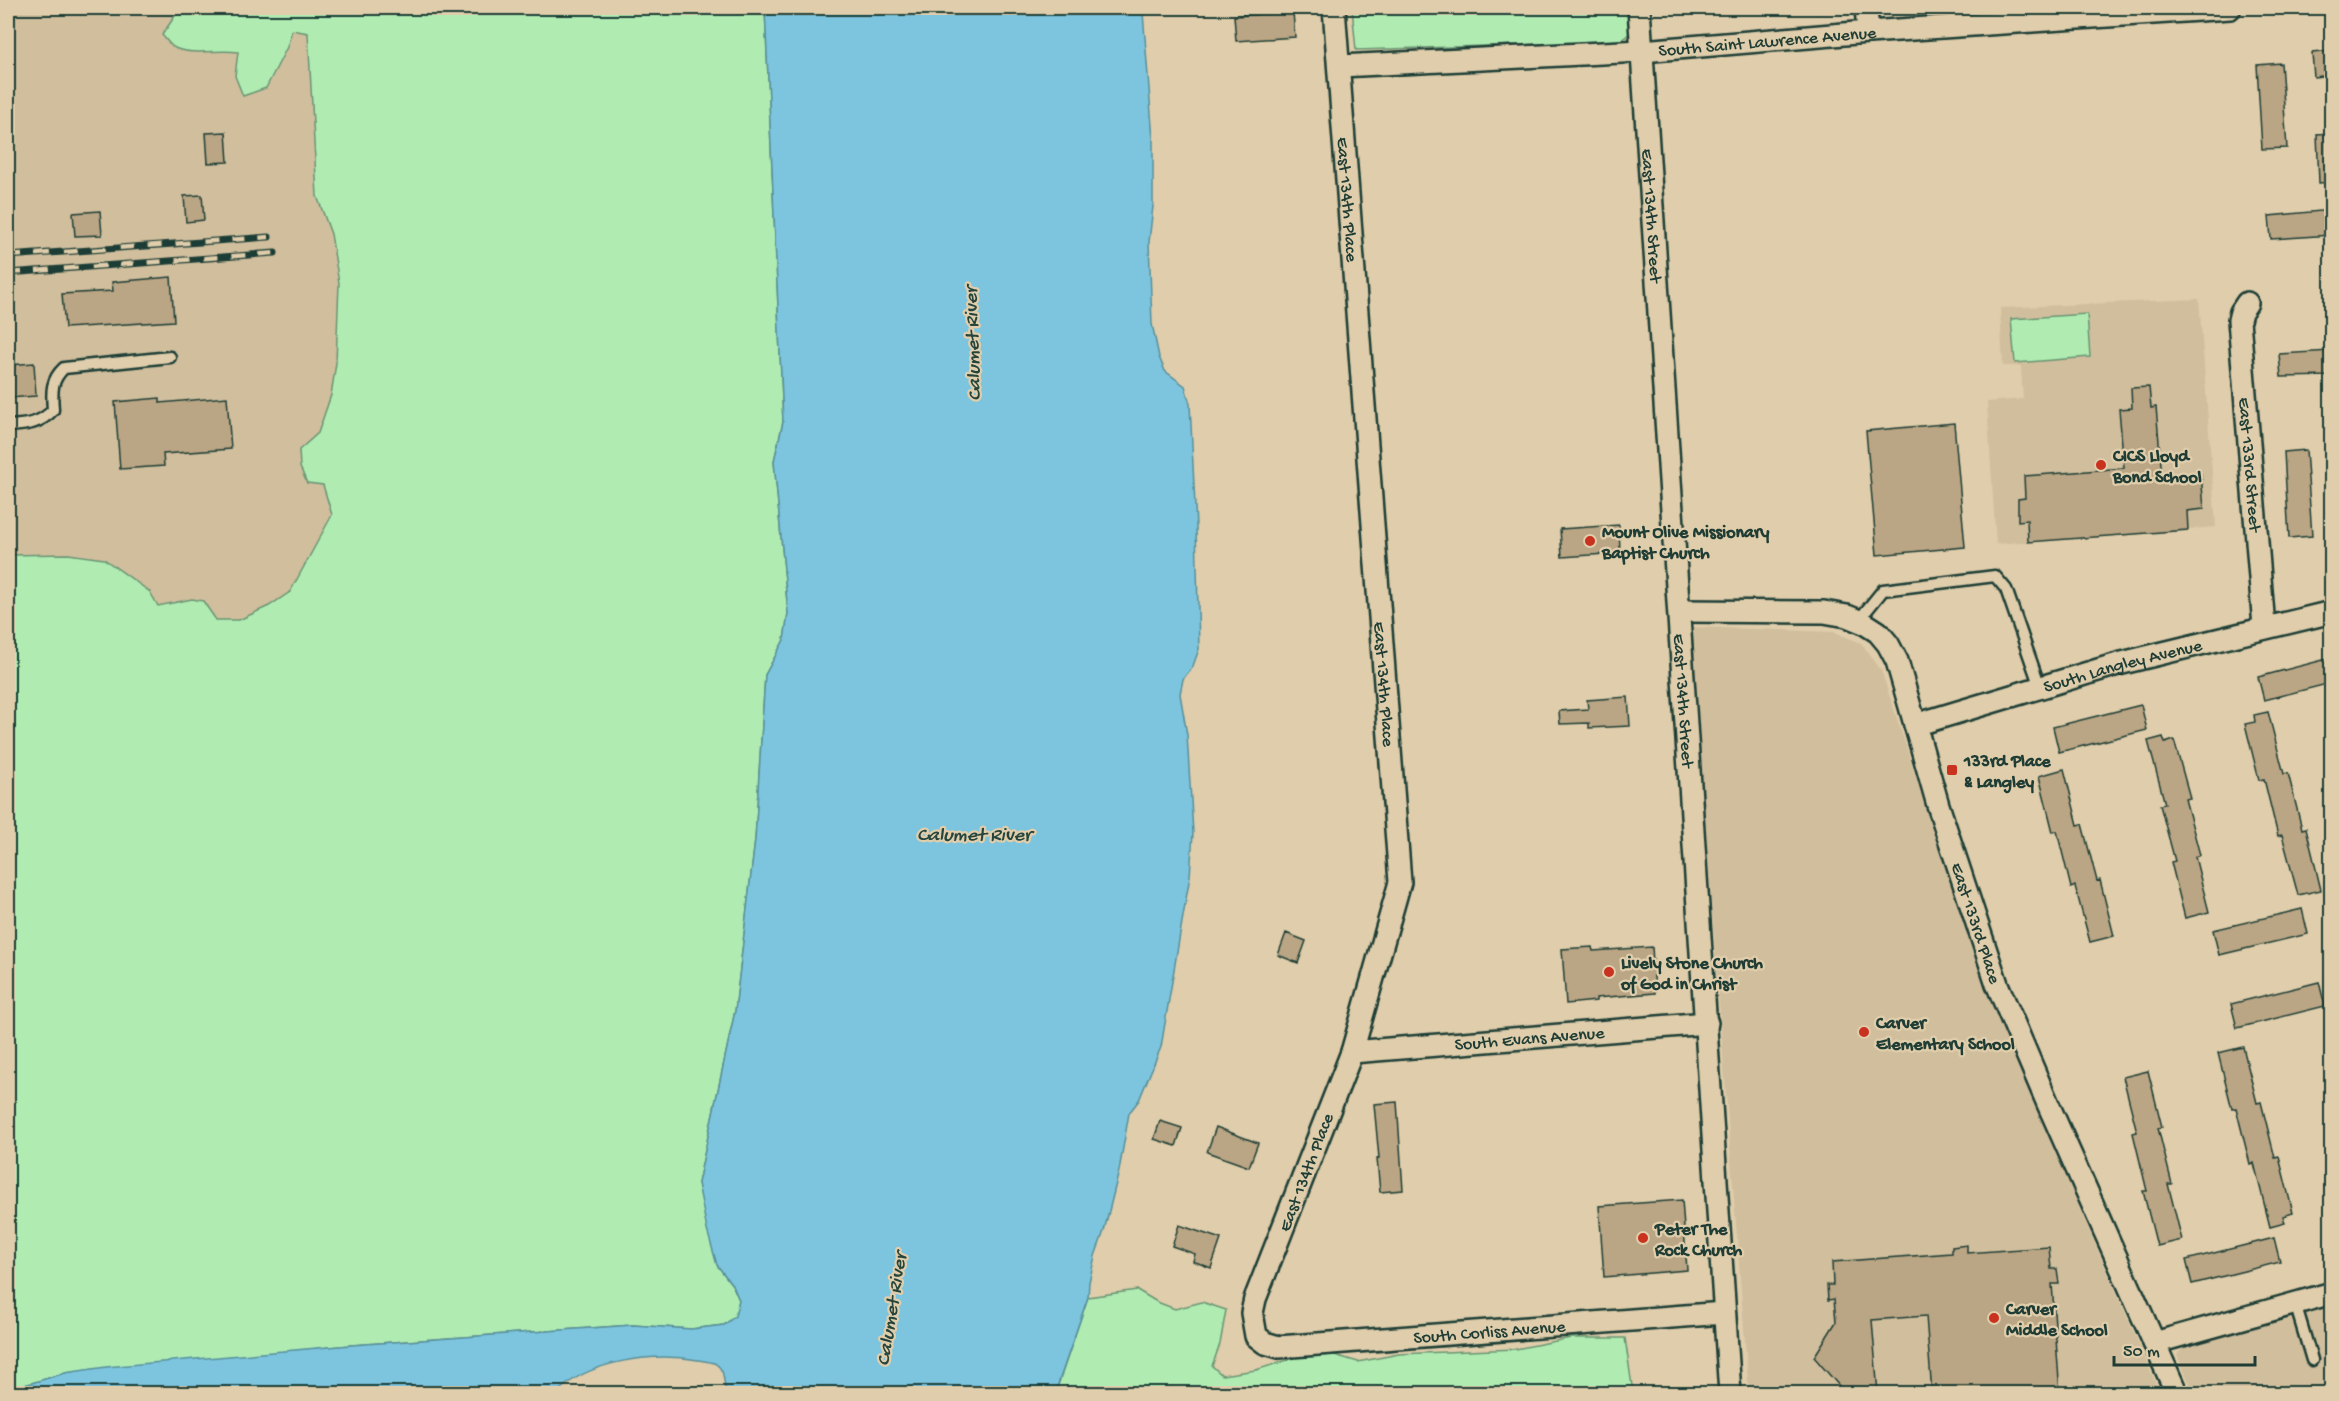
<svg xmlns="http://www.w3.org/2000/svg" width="2339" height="1401" font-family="'Gochi Hand',sans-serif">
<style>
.built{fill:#d0be9d}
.green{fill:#b0ecb2;stroke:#689473;stroke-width:1.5}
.water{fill:#7dc5de;stroke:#578f9a;stroke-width:1.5}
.building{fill:#baa584;stroke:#1f3d34;stroke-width:1.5}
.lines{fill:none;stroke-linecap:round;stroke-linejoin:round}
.lane-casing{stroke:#1f3d34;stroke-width:15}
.street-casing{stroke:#1f3d34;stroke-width:26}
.lane{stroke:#dfcdab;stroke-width:10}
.street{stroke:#dfcdab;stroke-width:21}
.rail-casing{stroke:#1f3d34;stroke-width:7}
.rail{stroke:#dfcdab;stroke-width:4.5;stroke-dasharray:14;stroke-linecap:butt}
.poi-dot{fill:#c8321e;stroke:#dfcdab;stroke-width:2}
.labels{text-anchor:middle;stroke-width:4.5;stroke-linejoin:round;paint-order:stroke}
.street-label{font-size:18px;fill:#1f3d34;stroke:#dfcdab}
.poi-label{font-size:18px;font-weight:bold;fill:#1f3d34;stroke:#dfcdab;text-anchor:start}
.water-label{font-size:20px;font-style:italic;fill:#24443c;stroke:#dfcdab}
</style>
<rect width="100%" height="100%" fill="#dfcdab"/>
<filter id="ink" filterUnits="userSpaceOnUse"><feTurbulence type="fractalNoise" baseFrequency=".0167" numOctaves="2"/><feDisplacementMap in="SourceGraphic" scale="12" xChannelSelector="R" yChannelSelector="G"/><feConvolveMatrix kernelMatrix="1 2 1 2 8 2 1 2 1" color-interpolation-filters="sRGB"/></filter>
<g filter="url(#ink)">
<path class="built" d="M 8,8 L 176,8 L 177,13 L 199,52 L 224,50 L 238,52 L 235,76 L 287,47 L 292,30 L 308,32 L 317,196 L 331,234 L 339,283 L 336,363 L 331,395 L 318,433 L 323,485 L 332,514 L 290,592 L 269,606 L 239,620 L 216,620 L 203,601 L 192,599 L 158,607 L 150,592 L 104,559 L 68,554 L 8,555 Z
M 2199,299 L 2216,527 L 1996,544 L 1987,402 L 2023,399 L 2021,366 L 2003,366 L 2000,308 Z
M 1690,627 L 1834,632 L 1861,643 L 1881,670 L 1937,840 L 1977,955 L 2036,1108 L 2160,1393 L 1749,1393 Z
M 2331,1307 L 2331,1393 L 2194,1393 L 2177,1355 L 2184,1347 Z"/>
<path class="green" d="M 176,8 L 765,8 L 783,422 L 774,461 L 788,613 L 784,640 L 765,675 L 755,840 L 735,1011 L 698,1183 L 717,1265 L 733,1286 L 739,1300 L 736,1316 L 724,1325 L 691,1329 L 633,1325 L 351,1345 L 65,1373 L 8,1390 L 8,555 L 68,554 L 104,559 L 150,592 L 158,606 L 192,599 L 203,601 L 216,620 L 239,620 L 269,606 L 290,592 L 332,515 L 323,485 L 307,483 L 300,467 L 299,450 L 318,433 L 331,395 L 336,363 L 339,283 L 331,234 L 317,196 L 308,33 L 292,30 L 287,47 L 266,88 L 243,96 L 235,76 L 238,52 C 218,49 194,56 175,48 C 170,46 166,39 162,35 L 177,13 Z
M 1352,8 L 1635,8 C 1634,26 1635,34 1616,42 L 1356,50 Z
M 2087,314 L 2090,357 L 2015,363 L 2011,319 Z
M 1137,1290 L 1157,1302 L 1175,1309 L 1202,1302 L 1226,1310 L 1220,1344 L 1212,1366 L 1222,1375 L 1256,1370 L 1297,1357 L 1331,1354 L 1358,1362 L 1399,1354 L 1516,1349 L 1571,1338 L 1625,1338 L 1633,1393 L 1055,1394 L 1088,1297 Z"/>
<path class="water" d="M 765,8 L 1141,8 L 1143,13 L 1153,139 L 1153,206 L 1149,242 L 1152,324 L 1159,357 L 1165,371 L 1185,386 L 1190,404 L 1196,527 L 1199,649 L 1193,666 L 1183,679 L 1180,694 L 1187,735 L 1193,833 L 1190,876 L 1182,922 L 1161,1047 L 1139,1100 L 1129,1113 L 1119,1171 L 1104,1231 L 1095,1256 L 1089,1282 L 1088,1297 L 1055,1393 L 726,1393 C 723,1383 726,1371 716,1364 C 711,1361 703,1361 698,1360 C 655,1352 588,1360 557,1393 L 8,1393 L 8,1390 L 65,1373 L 106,1367 L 351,1345 L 633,1325 L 691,1329 L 724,1325 L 735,1316 L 739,1300 L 733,1286 L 717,1265 L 707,1230 L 698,1183 L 735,1011 L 755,840 L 765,675 L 784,640 L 788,613 L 774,461 L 783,422 Z"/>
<path class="building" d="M 1293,12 L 1295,37 L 1236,41 L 1234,16 Z
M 2331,51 L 2331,75 L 2314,77 L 2312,53 Z
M 2281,63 L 2287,148 L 2262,149 L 2257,65 Z
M 226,132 L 228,162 L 208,163 L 206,133 Z
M 2331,133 L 2331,182 L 2319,183 L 2317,134 Z
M 202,195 L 204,220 L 186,222 L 184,196 Z
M 2331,210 L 2331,235 L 2271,239 L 2269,216 Z
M 100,211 L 102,235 L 75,236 L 73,213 Z
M 171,277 L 174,321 L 65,328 L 62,294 L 113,291 L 112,282 Z
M 2331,351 L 2331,376 L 2281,377 L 2279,354 Z
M 34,363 L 36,396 L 8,398 L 8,365 Z
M 2149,387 L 2151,408 L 2156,407 L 2162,477 L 2201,474 L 2204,509 L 2187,511 L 2188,530 L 2028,542 L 2027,520 L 2018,521 L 2018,499 L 2025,498 L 2024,476 L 2124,468 L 2119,409 L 2132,408 L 2131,388 Z
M 227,397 L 231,449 L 163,454 L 164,466 L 120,469 L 115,402 L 160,398 L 160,403 Z
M 1954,423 L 1965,547 L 1877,555 L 1866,431 Z
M 2306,450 L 2312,536 L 2289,538 L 2284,452 Z
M 1619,525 L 1620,553 L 1562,557 L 1560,529 Z
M 2331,658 L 2331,683 L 2264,700 L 2258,677 Z
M 1628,697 L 1630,726 L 1589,728 L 1589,723 L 1560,724 L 1559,711 L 1588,709 L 1587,700 Z
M 2141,705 L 2147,730 L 2059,752 L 2053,727 Z
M 2268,712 L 2284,774 L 2288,773 L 2302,829 L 2306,828 L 2321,890 L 2298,895 L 2282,835 L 2278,836 L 2264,779 L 2259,780 L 2245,724 L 2255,722 L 2254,715 Z
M 2163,737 L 2165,743 L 2174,740 L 2190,798 L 2185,799 L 2200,855 L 2195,857 L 2209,912 L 2185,918 L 2171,862 L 2175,861 L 2160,805 L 2165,804 L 2148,741 Z
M 2064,769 L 2078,825 L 2082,824 L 2097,881 L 2100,880 L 2114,936 L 2090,942 L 2075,886 L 2071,888 L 2057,831 L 2053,832 L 2039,776 Z
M 2302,909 L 2308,934 L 2219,955 L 2213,930 Z
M 1286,933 L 1306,941 L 1298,963 L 1278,955 Z
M 1592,947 L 1593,951 L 1652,947 L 1655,993 L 1596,998 L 1596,1001 L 1566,1004 L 1562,949 Z
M 2319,982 L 2325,1006 L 2237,1028 L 2231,1004 Z
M 2243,1047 L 2257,1103 L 2261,1102 L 2275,1158 L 2279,1157 L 2293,1213 L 2283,1216 L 2285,1223 L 2270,1227 L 2254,1163 L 2250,1164 L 2236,1108 L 2232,1109 L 2218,1053 Z
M 2148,1071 L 2162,1127 L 2158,1128 L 2172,1184 L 2168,1184 L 2182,1240 L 2157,1246 L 2143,1191 L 2147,1191 L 2133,1133 L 2137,1132 L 2123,1077 Z
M 1397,1102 L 1403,1190 L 1380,1192 L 1377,1159 L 1379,1158 L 1374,1104 Z
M 1160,1121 L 1182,1128 L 1176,1146 L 1154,1139 Z
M 1216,1127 L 1258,1143 L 1249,1167 L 1207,1152 Z
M 1682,1200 L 1687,1270 L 1604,1277 L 1599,1206 Z
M 1179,1225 L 1221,1239 L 1211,1268 L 1193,1261 L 1195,1254 L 1172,1246 Z
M 2274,1238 L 2280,1262 L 2192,1284 L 2186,1260 Z
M 1967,1245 L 1967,1253 L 2049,1247 L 2051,1269 L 2057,1269 L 2059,1284 L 2052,1284 L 2060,1394 L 1932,1394 L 1926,1316 L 1872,1320 L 1878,1394 L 1841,1394 L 1841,1388 L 1814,1357 L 1836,1322 L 1834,1299 L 1828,1300 L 1827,1285 L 1833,1285 L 1832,1262 L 1952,1253 L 1952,1247 Z"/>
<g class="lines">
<defs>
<path id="lane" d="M 8,426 C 26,425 40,424 53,410 C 52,393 50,381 64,368 L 170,357
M 1858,621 L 1883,590 L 1995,576 L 2006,589 L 2040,687
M 2295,1303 L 2312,1360"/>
<g id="street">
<path id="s1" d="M 1334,8 L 1400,882 L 1352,1052 L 1255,1299 L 1252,1313 L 1256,1336 L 1265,1343 L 1279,1347 L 1724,1313"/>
<path id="s2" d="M 1639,8 L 1730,1394"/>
<path d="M 1866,8 L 1868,32"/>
<path id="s3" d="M 1340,66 L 1642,51 L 1868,32 L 2230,8"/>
<path id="s4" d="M 2247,303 L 2241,312 L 2239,320 L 2264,627"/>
<path id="s5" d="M 1679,611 L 1824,612 L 1847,616 L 1864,623 L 1878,632 L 1888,644 L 1897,661 L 1938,805 L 1997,984 L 2048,1104 L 2177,1394"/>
<path id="s6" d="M 1915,725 L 2118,664 L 2332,612"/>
<path id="s7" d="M 1352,1052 L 1707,1023"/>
<path d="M 2154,1343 L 2332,1293"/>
</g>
</defs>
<use href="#lane" class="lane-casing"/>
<use href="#street" class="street-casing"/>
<use href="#lane" class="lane"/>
<use href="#street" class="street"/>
<defs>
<path id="rail" d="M 8,256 L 269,237
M 8,273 L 275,253"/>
</defs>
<use href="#rail" class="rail-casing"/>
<use href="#rail" class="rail"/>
</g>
</g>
<g class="poi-dot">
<circle cx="2101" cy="465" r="6"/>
<circle cx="1590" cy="541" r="6"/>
<rect x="1946" y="764" width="12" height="12" rx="3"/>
<circle cx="1609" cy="972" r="6"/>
<circle cx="1864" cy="1032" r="6"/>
<circle cx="1643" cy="1238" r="6"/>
<circle cx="1994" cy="1318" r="6"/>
</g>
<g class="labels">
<g class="street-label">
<text dy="6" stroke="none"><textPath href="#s3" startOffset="428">South Saint Lawrence Avenue</textPath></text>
<text dy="6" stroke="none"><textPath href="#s1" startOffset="192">East 134th Place</textPath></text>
<text dy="6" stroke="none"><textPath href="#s2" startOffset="208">East 134th Street</textPath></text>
<text dy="6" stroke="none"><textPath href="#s4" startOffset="164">East 133rd Street</textPath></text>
<text dy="6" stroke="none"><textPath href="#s6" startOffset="216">South Langley Avenue</textPath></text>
<text dy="6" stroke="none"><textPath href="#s1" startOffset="678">East 134th Place</textPath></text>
<text dy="6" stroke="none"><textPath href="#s2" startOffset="694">East 134th Street</textPath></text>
<text dy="6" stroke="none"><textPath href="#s5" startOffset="512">East 133rd Place</textPath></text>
<text dy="6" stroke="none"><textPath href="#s7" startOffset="178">South Evans Avenue</textPath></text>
<text transform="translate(1305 1172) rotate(-69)" y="6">East 134th Place</text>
<text dy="6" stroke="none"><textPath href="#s1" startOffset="1593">South Corliss Avenue</textPath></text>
</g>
<g class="poi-label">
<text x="2113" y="461">CICS Lloyd<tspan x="2113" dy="21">Bond School</tspan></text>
<text x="1602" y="537">Mount Olive Missionary<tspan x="1602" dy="21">Baptist Church</tspan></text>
<text x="1964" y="766">133rd Place<tspan x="1964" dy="21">&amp; Langley</tspan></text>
<text x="1621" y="968">Lively Stone Church<tspan x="1621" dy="21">of God in Christ</tspan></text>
<text x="1876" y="1028">Carver<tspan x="1876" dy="21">Elementary School</tspan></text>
<text x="1655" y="1234">Peter The<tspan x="1655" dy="21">Rock Church</tspan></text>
<text x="2006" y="1314">Carver<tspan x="2006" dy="21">Middle School</tspan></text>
</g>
<g class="water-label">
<text transform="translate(971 344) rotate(-92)" y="7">Calumet River</text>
<text x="974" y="840">Calumet River</text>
<text transform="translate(890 1309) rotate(-81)" y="7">Calumet River</text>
</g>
</g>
<rect width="2339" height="1401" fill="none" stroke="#dfcdab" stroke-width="30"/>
<rect x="15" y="15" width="2309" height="1371" fill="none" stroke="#1f3d34" stroke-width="2" filter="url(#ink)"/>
<path d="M2114 1356v9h141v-9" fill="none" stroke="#1f3d34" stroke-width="3"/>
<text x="2123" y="1356" font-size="18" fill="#1f3d34" stroke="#dfcdab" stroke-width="4.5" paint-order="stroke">50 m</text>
</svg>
